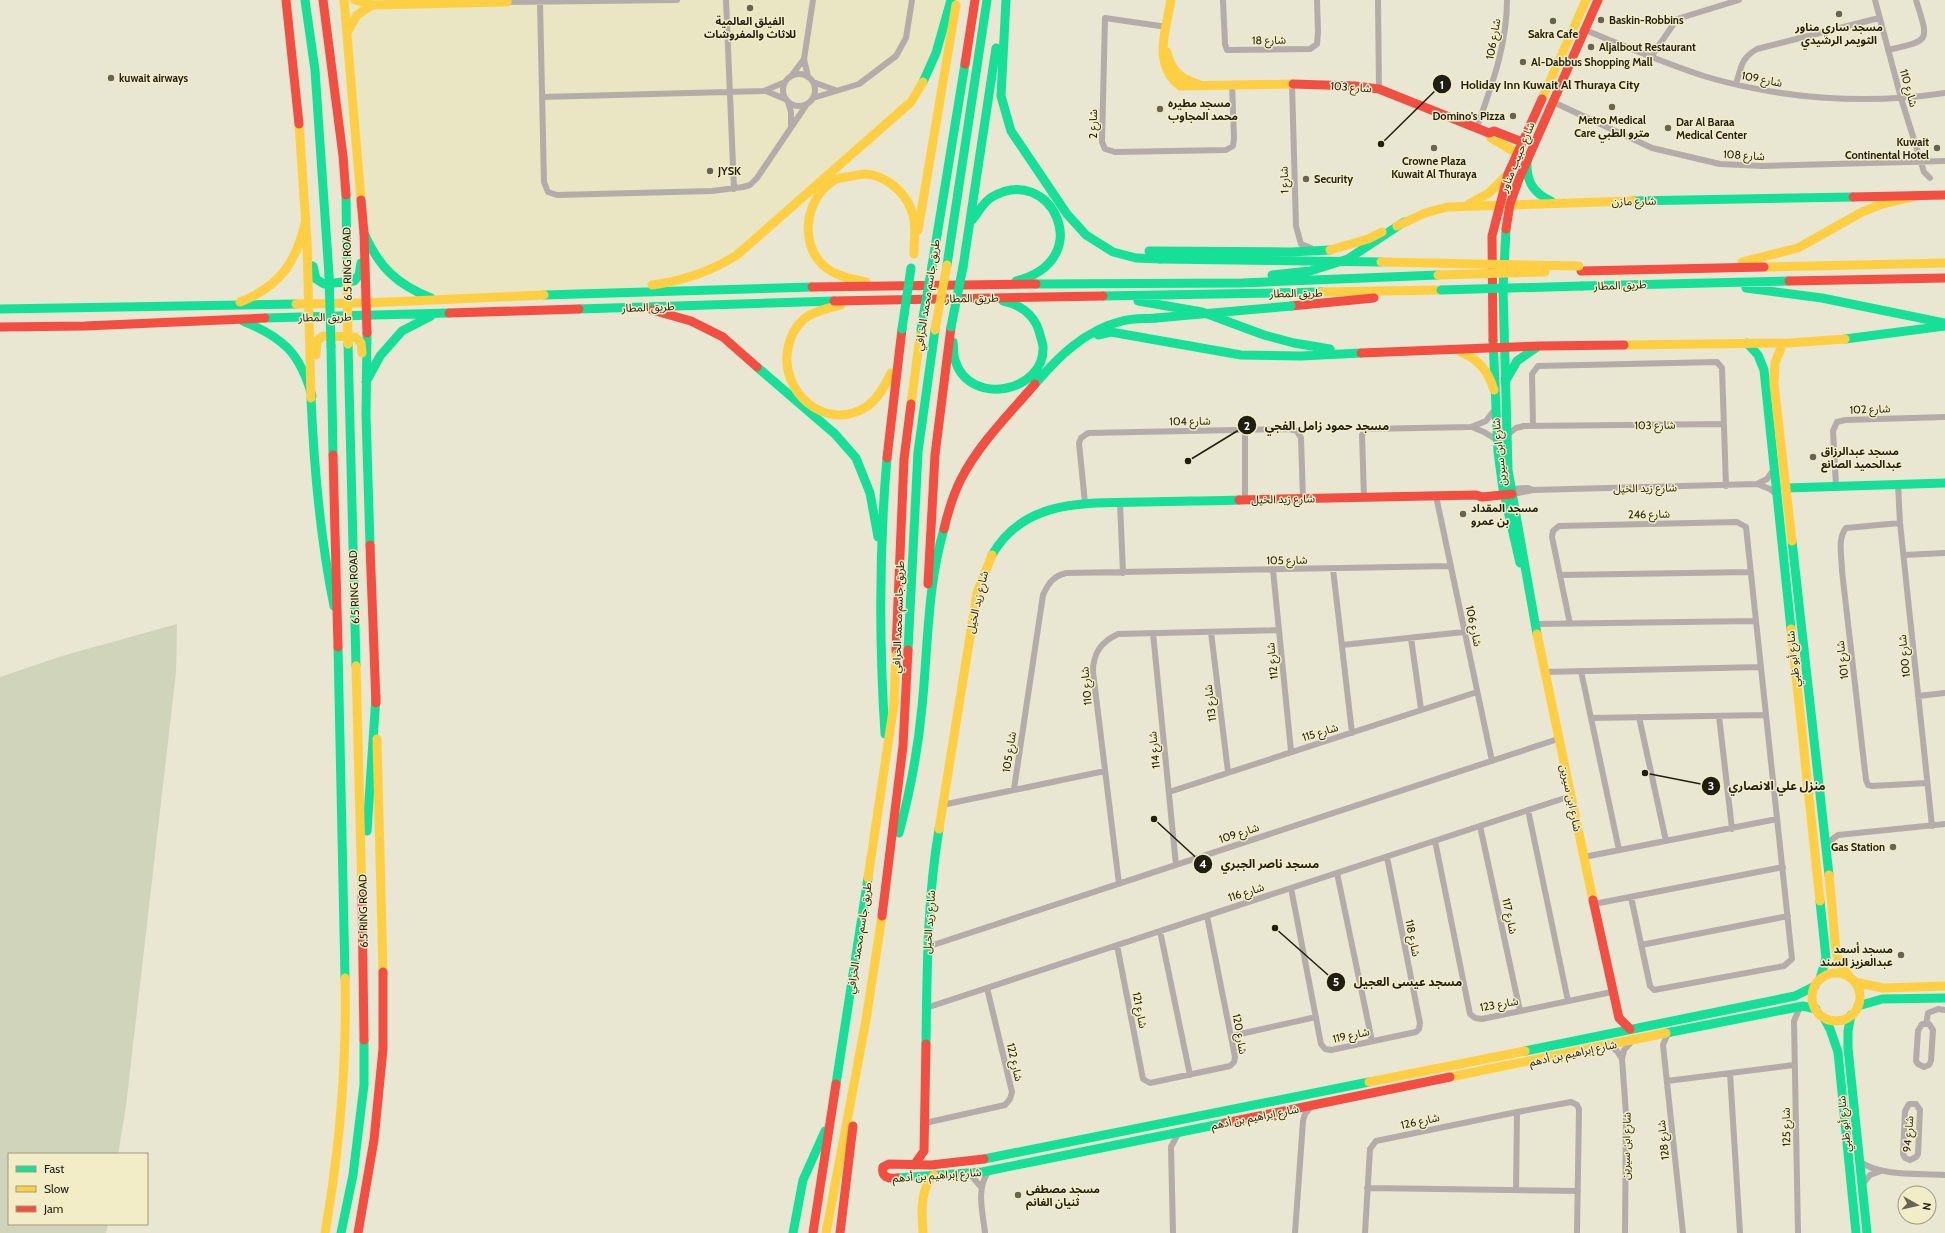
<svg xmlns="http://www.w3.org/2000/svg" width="1945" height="1233" font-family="Cabin,'Noto Sans Arabic',sans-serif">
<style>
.built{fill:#eae5c2}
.pitch{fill:#cfd4bb}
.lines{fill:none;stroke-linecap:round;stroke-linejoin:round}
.street{stroke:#b3aca9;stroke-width:6}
.fast{stroke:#16e098;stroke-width:9}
.slow{stroke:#ffcf43;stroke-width:9}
.jam{stroke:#f24e42;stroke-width:9}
.fast-bridge{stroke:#16e098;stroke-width:9}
.slow-bridge{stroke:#ffcf43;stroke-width:9}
.poi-dot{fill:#666454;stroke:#f3edc7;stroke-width:1.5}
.labels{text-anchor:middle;stroke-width:3;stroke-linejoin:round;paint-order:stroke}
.poi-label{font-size:11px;font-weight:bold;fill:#201e10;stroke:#f3edc7;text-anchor:start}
.street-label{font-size:11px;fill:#201e10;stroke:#f3edc7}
.leader{fill:none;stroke:#201e10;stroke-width:1.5}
.callout-dot{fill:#201e10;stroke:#f3edc7;stroke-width:1.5}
.mark-label{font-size:12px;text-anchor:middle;font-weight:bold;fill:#fff}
.callout-label{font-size:12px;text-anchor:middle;font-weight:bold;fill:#201e10;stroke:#f3edc7;stroke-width:3;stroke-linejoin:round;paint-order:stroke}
</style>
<rect width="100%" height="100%" fill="#e9e6d1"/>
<path class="built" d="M 342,0 L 951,0 L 916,95 L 733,256 L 667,284 L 605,290 L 447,300 L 398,282 L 364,233 Z"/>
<path class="pitch" d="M 177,624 L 176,672 L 126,1106 L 118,1154 L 9,1154 L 9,1224 L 108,1224 L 106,1233 L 0,1233 L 0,677 L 62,656 Z"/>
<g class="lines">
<path class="street" d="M 726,0 L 734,189
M 1223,0 L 1225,44 L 1227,50 L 1232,50 L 1310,49 L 1317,44 L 1318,32 L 1317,0
M 1378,0 L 1379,89
M 1875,0 L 1901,98 L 1924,172 L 1930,178
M 507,2 L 677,0
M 540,3 L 544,182 L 548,192 L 557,195 L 712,191 L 743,187 L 750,185 L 757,178 L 807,104
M 1167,27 L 1105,18 L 1102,142 L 1105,149 L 1115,152 L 1226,150 L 1233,146 L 1234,138 L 1232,84
M 1585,30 C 1625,46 1665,64 1707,77 C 1783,99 1866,105 1945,93
M 1888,50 C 1931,40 1929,42 1916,0
M 1651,57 L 1677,19 L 1739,0
M783 90a16 16 0 1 1 32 0a16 16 0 1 1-32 0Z
M 792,75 L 804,59
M 808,77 L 804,59 L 813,0
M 813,82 L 835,90
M 1292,84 L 1296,226 L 1301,244 L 1311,248
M 1736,84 C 1741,68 1741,58 1757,49 L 1879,18
M 766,91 L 785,99
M 542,97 L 764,91 L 785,82
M 813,98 L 859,84 L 896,56 L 906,38 L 912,0
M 788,102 L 791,112 L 791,126
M 1553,102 L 1652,148 L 1720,164 L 1762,166 L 1945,161
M 1477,127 C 1492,85 1507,45 1507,0
M 1533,426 L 1532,374 L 1538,366 L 1717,362 L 1722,368 L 1726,486
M 1472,427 L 1484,432 L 1497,440
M 1506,436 L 1516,428 L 1524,426 L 1724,424
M 1757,484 L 1770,489 L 1777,495
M 1898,484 L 1900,523 L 1932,826
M 1836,486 L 1833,431 L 1837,422 L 1845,420 L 1945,417
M 1511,489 L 1528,488 L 1533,490
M 1512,494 L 1533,490 L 1757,484 L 1767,479 L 1774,469
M 1436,496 L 1492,761
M 1364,498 L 1362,435 L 1366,429 L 1471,427 L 1486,421 L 1495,409
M 1245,500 L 1245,430
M 1085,503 L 1079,443 L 1081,438 L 1088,433 L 1290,429 L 1297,431 L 1301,438 L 1303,499
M 1120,503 L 1123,573
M 1900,523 L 1846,528 C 1837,539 1842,557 1842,571 L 1866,780 L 1868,785 L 1872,786 L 1927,783
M 1904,555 L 1945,553
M 1333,569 L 1352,733
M 1273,570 L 1291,751
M 1560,575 L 1751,572
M 1535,624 L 1755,621
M 1570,624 L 1552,537 L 1553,531 L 1559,526 L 1737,522 L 1746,527 L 1792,959 L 1784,966 L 1654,990 L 1650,986 L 1631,897
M 1211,632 L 1228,772
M 1153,633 L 1176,865
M 1411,638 L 1421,709
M 1342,645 L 1464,632
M 1581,671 L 1619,850
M 1544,672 L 1761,667
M 1918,696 L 1945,693
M 1719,716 L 1732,829
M 1639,717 L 1666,841
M 1591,718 L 1766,715
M 1014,789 L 1043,595 C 1048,584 1053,576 1066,573 L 1451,566
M 1169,792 L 1477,692
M 942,805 L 1105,771
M 1528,810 L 1568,1001
M 1480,826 L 1520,1011
M 1435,841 L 1470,1014 L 1475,1018 L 1482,1019 L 1612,992
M 1826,844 L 1838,835 L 1945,824
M 1584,857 L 1777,819
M 1337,873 L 1372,1041
M 1119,884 L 1093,672 C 1093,653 1101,642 1118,634 L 1279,630
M 1291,888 L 1321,1044 L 1325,1049 L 1331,1050 L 1416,1032 L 1419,1029 L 1420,1023 L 1387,857
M 1594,904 L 1783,867
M 1160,931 L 1190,1075
M 1117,945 L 1143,1079 L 1150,1083 L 1230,1066 L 1234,1062 L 1235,1057 L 1207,916
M 1641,945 L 1788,916
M 927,947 L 1558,739
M 926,1008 L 1571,796
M 1922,1024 L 1929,1024 L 1933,1030 L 1931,1061 L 1929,1065 L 1924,1067 L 1918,1064 L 1916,1061 L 1918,1031 Z
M 1926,1024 L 1928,1013 L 1938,1009 L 1945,1010
M 1668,1033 L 1663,1045 L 1683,1233
M 1231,1036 L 1316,1017
M 1609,1045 L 1617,1051 L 1622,1059
M 1730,1073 L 1740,1233
M 1667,1081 L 1794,1065
M 1909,1104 L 1916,1104 L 1920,1110 L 1918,1154 L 1916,1157 L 1910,1160 L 1905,1158 L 1903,1154 L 1905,1111 Z
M 925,1123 L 1005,1105 L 1010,1099 L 1012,1092 L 987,988
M 1859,1161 C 1880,1177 1919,1173 1945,1175
M 969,1173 L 981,1187
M 1862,1185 L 1870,1175 L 1881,1171
M 1367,1188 L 1578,1191
M 1516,1190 L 1517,1112
M 985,1233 C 983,1213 975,1187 990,1170
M 1173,1233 L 1171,1147 L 1179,1132
M 1295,1233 L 1303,1121 L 1305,1114 L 1312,1106
M 1365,1233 L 1370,1149 L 1376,1141 L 1517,1112 L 1571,1102 L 1577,1105 L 1579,1109 L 1577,1233
M 1625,1233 L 1626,1114 L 1622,1059 L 1624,1050 L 1632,1041
M 1798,1233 L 1794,1021 L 1800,1007"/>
<path class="fast" d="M 305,0 L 315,70 L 329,275
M 1006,0 L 1001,96 L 1011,131 L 1067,214 L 1086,235 L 1113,252 L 1136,258 L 1160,259
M 923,82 L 936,53 L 951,0
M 1527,161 C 1526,181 1533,193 1551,201
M 346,195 L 347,276
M 1633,201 L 1853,197
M 972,220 C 978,213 984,201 992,197 C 1050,162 1099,260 1016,281
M 1506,229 L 1503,289 L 1508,470 L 1537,634
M 364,233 C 379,267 396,284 431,298
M 1149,251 L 1291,252 L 1330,250
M 947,265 L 987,0
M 313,266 L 316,279 L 324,284 L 354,281 L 359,275 L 361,263
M 932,266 L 965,64
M 963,267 L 996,48
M 1272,275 L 1310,271 L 1348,259 L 1404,222
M 1036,284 L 1242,283 L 1438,275
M 1582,286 L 1789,281
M 1746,288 L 1822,298 L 1945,323
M 544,295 L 812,287
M 1103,296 L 1322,292
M 1138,301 L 1202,312 L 1264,335 L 1294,343 L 1330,349
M 0,309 L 296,304
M 579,309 L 834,301
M 265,318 L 449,313
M 243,321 C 284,338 300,353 312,396
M 367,333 L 366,415 L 370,545
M 1098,335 L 1111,332 L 1241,355 L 1301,356 L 1361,353
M 1845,339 L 1945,326
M 1493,340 L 1498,452 L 1503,489 L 1520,563
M 953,342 C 954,348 953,355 955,360 C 969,408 1046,392 1043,346 C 1042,341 1040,335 1039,331 C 1034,314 1019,304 1003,301
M 1747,343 L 1758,355 L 1764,370 L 1791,629
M 348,344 L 356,666
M 331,346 L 333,455
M 757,367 L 835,434 L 856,458 L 870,493 L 878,537
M 366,382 L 380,356 L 402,331 L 431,316
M 1505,382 L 1517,361 L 1537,347
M 1035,384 C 1058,357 1085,330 1122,321 C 1133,318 1145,319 1156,318
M 311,398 C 314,469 320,537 334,606
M 1786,488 L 1945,483
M 1792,541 L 1829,875
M 992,555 C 1024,499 1085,503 1141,502 C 1174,501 1206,501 1239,500
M 338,647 L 345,978
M 908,650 L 918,452 L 935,330
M 885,734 C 879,642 879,550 887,458
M 367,831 L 376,696
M 899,833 C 910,792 918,750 922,707 C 928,648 927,587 944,529
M 1820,979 L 1826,958 L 1820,901
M 1858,1006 L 1882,999 L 1945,998
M 1851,1015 L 1848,1031 L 1848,1048 L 1867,1233
M 1824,1018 L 1830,1029 L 1838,1052 L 1856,1233
M 1666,1033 L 1803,1006 L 1816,1009
M 926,1044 C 927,972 927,900 939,829
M 1525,1051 L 1795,996 L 1815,986
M 836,1084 L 868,878
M 984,1159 L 1369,1082
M 897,1178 L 982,1172 L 1225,1123
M 341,1233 L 353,1175 L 364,1085 L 364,1040
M 793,1233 L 803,1180 L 825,1131"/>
<path class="slow" d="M 344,0 L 361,200
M 355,0 L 372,5 L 507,2 L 507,0
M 1171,0 C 1166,30 1152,64 1180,86 L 1293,84
M 348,31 L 357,15 L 372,5
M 1167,52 C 1171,70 1180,79 1198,84
M 1542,99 L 1586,0
M 299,124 L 307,241 L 311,398
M 1489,133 L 1491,138 L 1517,153
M 1469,204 L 1489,193 L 1508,174
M 1397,226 L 1425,213 L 1447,207 L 1633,201
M 918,230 L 956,5
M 1330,250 L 1368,239 L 1382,232
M 1742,262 L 1798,248 L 1862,212 L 1882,204 L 1916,196
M 1764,267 L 1945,263
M 866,282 C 852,279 835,276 824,266 C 799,244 805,199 833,181 C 839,177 846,177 853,176 C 857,175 861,174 865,174 C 885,175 904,191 911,209 C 917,223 914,239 914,254
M 652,285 C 683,281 710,272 737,255 L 911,102 L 923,82
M 1322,292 L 1441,290
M 240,302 C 281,286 297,261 306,219
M 296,304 L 367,303 L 544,295
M 841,305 C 829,308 814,311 804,319 C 796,326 790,337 788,348 C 779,391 825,433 866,407 C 878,399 885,386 891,373
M 1783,343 L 1775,363 L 1774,384 L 1792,541
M 1624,345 L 1789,343 L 1845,339
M 1459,351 C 1478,359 1488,370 1494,390
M 316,355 L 317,341 L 323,336 L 355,337 L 361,343 L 362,353
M 911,404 L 921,329
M 1791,629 L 1820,901
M 1537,634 L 1593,900
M 356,666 L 362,896
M 377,739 L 383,972
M 939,829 L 977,593 L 992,555
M 1829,875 L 1836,951 L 1839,962 L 1849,976
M 868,878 L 894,704 L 896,650
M1812 997a24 24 0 1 1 48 0a24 24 0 1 1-48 0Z
M 1854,982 L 1883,988 L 1945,986
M 1450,1077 L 1666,1033
M 1369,1082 L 1525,1051
M 325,1233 C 340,1147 347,1065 345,978
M 826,1233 L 866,1020 L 882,916
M 923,1233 C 922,1213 919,1191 934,1175"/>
<path class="jam" d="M 286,0 L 299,124
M 323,0 L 343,156 L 346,195
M 965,64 L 975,0
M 1293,84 L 1355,86 L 1379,89 L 1489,133 L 1494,131 L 1522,142
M 1853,197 L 1945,195
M 361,200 L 364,233 L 367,333
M 1506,229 L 1510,204 L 1519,179 L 1598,0
M 1581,271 L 1764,267
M 1789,281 L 1945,278
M 812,287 L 1036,284
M 834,301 L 1103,296
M 1291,306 L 1374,298
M 652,310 L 691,321 L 723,337 L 757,367
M 449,313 L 579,309
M 0,327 L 85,326 L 265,318
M 1493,340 L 1492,236 L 1508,174 L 1542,99
M 1361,353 L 1539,346 L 1624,345
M 333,455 L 338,647
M 887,458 L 902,329
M 1239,500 L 1476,495 L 1482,497 L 1512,494
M 944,529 C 948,512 953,495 961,479 C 979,444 1009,414 1035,384
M 370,545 L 376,703
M 928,584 L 935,455 L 951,327
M 896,650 L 904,459 L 911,404
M 362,896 L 364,1040
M 1593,900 L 1619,1018 L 1630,1029
M 882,916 L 903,746 L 908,650
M 1225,1123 L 1450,1077
M 914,1165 L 924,1151 L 926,1044
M 897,1178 C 888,1179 881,1177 883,1167 L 889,1164 L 931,1165 L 984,1159
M 358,1233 L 374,1140 L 383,1049 L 383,972
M 813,1233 L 836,1084
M 840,1233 L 853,1126"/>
<path class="fast-bridge" d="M 1160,259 L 1381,262
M 329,275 L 331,346
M 1441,290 L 1582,286
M 1156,318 L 1291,306
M 951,327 L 963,267
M 902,329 L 911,268
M 921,329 L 932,266"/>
<path class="slow-bridge" d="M 1381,262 L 1579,266
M 1438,275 L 1545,272
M 347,276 L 348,344
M 935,330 L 947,265"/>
</g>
<g class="poi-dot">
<circle cx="750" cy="8" r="4"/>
<circle cx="1839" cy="14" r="4"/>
<circle cx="1601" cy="20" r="4"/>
<circle cx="1553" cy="21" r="4"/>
<circle cx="1591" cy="47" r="4"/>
<circle cx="1523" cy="62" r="4"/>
<circle cx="111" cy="78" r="4"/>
<circle cx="1612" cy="107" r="4"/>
<circle cx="1160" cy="109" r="4"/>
<circle cx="1513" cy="116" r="4"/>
<circle cx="1668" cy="128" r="4"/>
<circle cx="1434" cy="148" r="4"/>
<circle cx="1937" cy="148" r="4"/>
<circle cx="710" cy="171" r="4"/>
<circle cx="1306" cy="179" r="4"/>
<circle cx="1813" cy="457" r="4"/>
<circle cx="1463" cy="514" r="4"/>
<circle cx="1893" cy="847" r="4"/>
<circle cx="1901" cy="955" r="4"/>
<circle cx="1018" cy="1195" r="4"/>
</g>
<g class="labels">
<g class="poi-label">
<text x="1609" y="24">Baskin-Robbins</text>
<text x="750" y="25" text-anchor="middle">الفيلق العالمية<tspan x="750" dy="13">للاثاث والمفروشات</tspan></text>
<text x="1839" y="31" text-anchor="middle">مسجد ساري مناور<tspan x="1839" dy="13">الثويمر الرشيدي</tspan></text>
<text x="1553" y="38" text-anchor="middle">Sakra Cafe</text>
<text x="1599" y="51">Aljalbout Restaurant</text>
<text x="1531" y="66">Al-Dabbus Shopping Mall</text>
<text x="119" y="82">kuwait airways</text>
<text x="1168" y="107">مسجد مطيره<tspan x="1168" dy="13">محمد المجاوب</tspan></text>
<text x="1505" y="120" text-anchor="end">Domino's Pizza</text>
<text x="1612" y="124" text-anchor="middle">Metro Medical<tspan x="1612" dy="13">Care مترو الطبي</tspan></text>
<text x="1676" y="126">Dar Al Baraa<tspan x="1676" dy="13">Medical Center</tspan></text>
<text x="1929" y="146" text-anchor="end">Kuwait<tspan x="1929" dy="13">Continental Hotel</tspan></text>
<text x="1434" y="165" text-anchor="middle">Crowne Plaza<tspan x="1434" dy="13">Kuwait Al Thuraya</tspan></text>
<text x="718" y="175">JYSK</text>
<text x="1314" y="183">Security</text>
<text x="1821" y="455">مسجد عبدالرزاق<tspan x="1821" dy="13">عبدالحميد الصانع</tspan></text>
<text x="1471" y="512">مسجد المقداد<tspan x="1471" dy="13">بن عمرو</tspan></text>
<text x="1885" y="851" text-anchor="end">Gas Station</text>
<text x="1893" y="953" text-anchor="end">مسجد أسعد<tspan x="1893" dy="13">عبدالعزيز السند</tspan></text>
<text x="1026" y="1193">مسجد مصطفى<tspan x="1026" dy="13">ثنيان الغانم</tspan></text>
</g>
<g class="street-label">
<text transform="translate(1493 39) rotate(-80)" y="4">شارع 106</text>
<text transform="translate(1269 40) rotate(-1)" y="4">شارع 18</text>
<text transform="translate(1762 79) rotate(11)" y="4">شارع 109</text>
<text transform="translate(1351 87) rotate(4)" y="4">شارع 103</text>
<text transform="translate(1909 88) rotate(74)" y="4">شارع 110</text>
<text transform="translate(1093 124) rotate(-90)" y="4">شارع 2</text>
<text transform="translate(1744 155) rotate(3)" y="4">شارع 108</text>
<text transform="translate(1517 157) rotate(-68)" y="4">شارع حبيب مناور</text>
<text transform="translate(1284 180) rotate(-92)" y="4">شارع 1</text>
<text transform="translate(1634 201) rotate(-1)" y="4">شارع مازن</text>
<text transform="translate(347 264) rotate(-91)" y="4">6.5 RING ROAD</text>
<text transform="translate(1620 285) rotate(-2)" y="4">طريق المطار</text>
<text transform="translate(1296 293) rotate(-1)" y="4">طريق المطار</text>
<text transform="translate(927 295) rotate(-81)" y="4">طريق جاسم محمد الخرافي</text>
<text transform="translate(972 298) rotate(-1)" y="4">طريق المطار</text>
<text transform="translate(648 307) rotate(-2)" y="4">طريق المطار</text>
<text transform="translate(325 317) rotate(-1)" y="4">طريق المطار</text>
<text transform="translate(1870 409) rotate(-2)" y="4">شارع 102</text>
<text transform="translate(1190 421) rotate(-1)" y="4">شارع 104</text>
<text transform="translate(1655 425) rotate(-1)" y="4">شارع 103</text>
<text transform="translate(1499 452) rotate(-96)" y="4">شارع ابن سيرين</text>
<text transform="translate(1645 488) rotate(-1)" y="4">شارع زيد الخيل</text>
<text transform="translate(1283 499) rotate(-1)" y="4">شارع زيد الخيل</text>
<text transform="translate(1649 514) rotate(-1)" y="4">شارع 246</text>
<text transform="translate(1287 560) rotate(-1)" y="4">شارع 105</text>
<text transform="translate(354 587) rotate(-92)" y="4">6.5 RING ROAD</text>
<text transform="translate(977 602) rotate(-77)" y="4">شارع زيد الخيل</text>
<text transform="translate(898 617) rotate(-88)" y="4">طريق جاسم محمد الخرافي</text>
<text transform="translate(1474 626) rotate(78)" y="4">شارع 106</text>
<text transform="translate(1904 656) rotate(-96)" y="4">شارع 100</text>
<text transform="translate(1793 659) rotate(-96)" y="4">شارع أبو ظبي</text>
<text transform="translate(1842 660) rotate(-97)" y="4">شارع 101</text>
<text transform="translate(1272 661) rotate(-96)" y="4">شارع 112</text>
<text transform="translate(1086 686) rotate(-95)" y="4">شارع 110</text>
<text transform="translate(1210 703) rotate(-97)" y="4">شارع 113</text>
<text transform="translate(1320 732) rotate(-17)" y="4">شارع 115</text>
<text transform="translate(1154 750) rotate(-96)" y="4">شارع 114</text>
<text transform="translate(1009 752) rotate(-81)" y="4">شارع 105</text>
<text transform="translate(1571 798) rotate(78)" y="4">شارع ابن سيرين</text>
<text transform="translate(1239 833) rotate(-18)" y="4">شارع 109</text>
<text transform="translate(1246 892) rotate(-18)" y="4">شارع 116</text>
<text transform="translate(363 911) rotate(-91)" y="4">6.5 RING ROAD</text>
<text transform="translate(1510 916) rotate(78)" y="4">شارع 117</text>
<text transform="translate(929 922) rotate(-86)" y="4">شارع زيد الخيل</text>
<text transform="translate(859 938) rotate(-81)" y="4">طريق جاسم محمد الخرافي</text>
<text transform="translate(1413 938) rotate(79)" y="4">شارع 118</text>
<text transform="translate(1499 1004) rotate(-10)" y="4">شارع 123</text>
<text transform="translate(1140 1010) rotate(79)" y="4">شارع 121</text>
<text transform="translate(1240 1034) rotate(80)" y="4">شارع 120</text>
<text transform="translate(1351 1035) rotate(-12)" y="4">شارع 119</text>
<text transform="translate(1573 1053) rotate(-12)" y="4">شارع إبراهيم بن أدهم</text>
<text transform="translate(1015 1062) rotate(77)" y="4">شارع 122</text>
<text transform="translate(1255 1117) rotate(-11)" y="4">شارع إبراهيم بن أدهم</text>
<text transform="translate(1420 1121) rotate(-12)" y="4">شارع 126</text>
<text transform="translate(1844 1124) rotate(-96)" y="4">شارع أبو ظبي</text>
<text transform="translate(1786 1127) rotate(-91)" y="4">شارع 125</text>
<text transform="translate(1908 1134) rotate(-85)" y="4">شارع 94</text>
<text transform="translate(1663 1140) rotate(-96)" y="4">شارع 128</text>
<text transform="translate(1626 1146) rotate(-89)" y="4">شارع ابن سيرين</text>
<text transform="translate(937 1175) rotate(-4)" y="4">شارع إبراهيم بن أدهم</text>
</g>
</g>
<path class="leader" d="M1381 144L1442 84M1188 461L1247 425M1645 773L1711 786M1154 819L1203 864M1275 928L1336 982"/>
<g class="callout-dot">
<circle cx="1381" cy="144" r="4"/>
<circle cx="1188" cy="461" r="4"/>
<circle cx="1645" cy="773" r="4"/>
<circle cx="1154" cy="819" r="4"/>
<circle cx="1275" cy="928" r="4"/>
<circle cx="1442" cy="84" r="10"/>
<circle cx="1247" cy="425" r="10"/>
<circle cx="1711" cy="786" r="10"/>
<circle cx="1203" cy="864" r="10"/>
<circle cx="1336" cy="982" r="10"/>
</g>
<g class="mark-label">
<text x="1442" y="89">1</text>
<text x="1247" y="430">2</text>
<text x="1711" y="790">3</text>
<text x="1203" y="868">4</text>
<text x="1336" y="986">5</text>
</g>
<g class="callout-label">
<text x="1550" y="89">Holiday Inn Kuwait Al Thuraya City</text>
<text x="1327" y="430">مسجد حمود زامل الفجي</text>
<text x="1777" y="790">منزل علي الانصاري</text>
<text x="1270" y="868">مسجد ناصر الجبري</text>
<text x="1408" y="986">مسجد عيسى العجيل</text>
</g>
<rect x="8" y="1153" width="140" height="72" fill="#f3edc7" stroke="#9f9a7e"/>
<rect x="16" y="1166" width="20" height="6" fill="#16e098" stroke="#9f9a7e"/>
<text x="44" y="1173" font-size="12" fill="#201e10">Fast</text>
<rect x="16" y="1186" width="20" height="6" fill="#ffcf43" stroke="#9f9a7e"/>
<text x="44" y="1193" font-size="12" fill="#201e10">Slow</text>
<rect x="16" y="1206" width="20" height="6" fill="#f24e42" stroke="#9f9a7e"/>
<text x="44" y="1213" font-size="12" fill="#201e10">Jam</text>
<g transform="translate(1917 1205) rotate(98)"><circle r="19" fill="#f3edc7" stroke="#9f9a7e"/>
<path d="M0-3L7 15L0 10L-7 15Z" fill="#666454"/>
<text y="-6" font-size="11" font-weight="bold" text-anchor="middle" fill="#201e10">N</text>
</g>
</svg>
